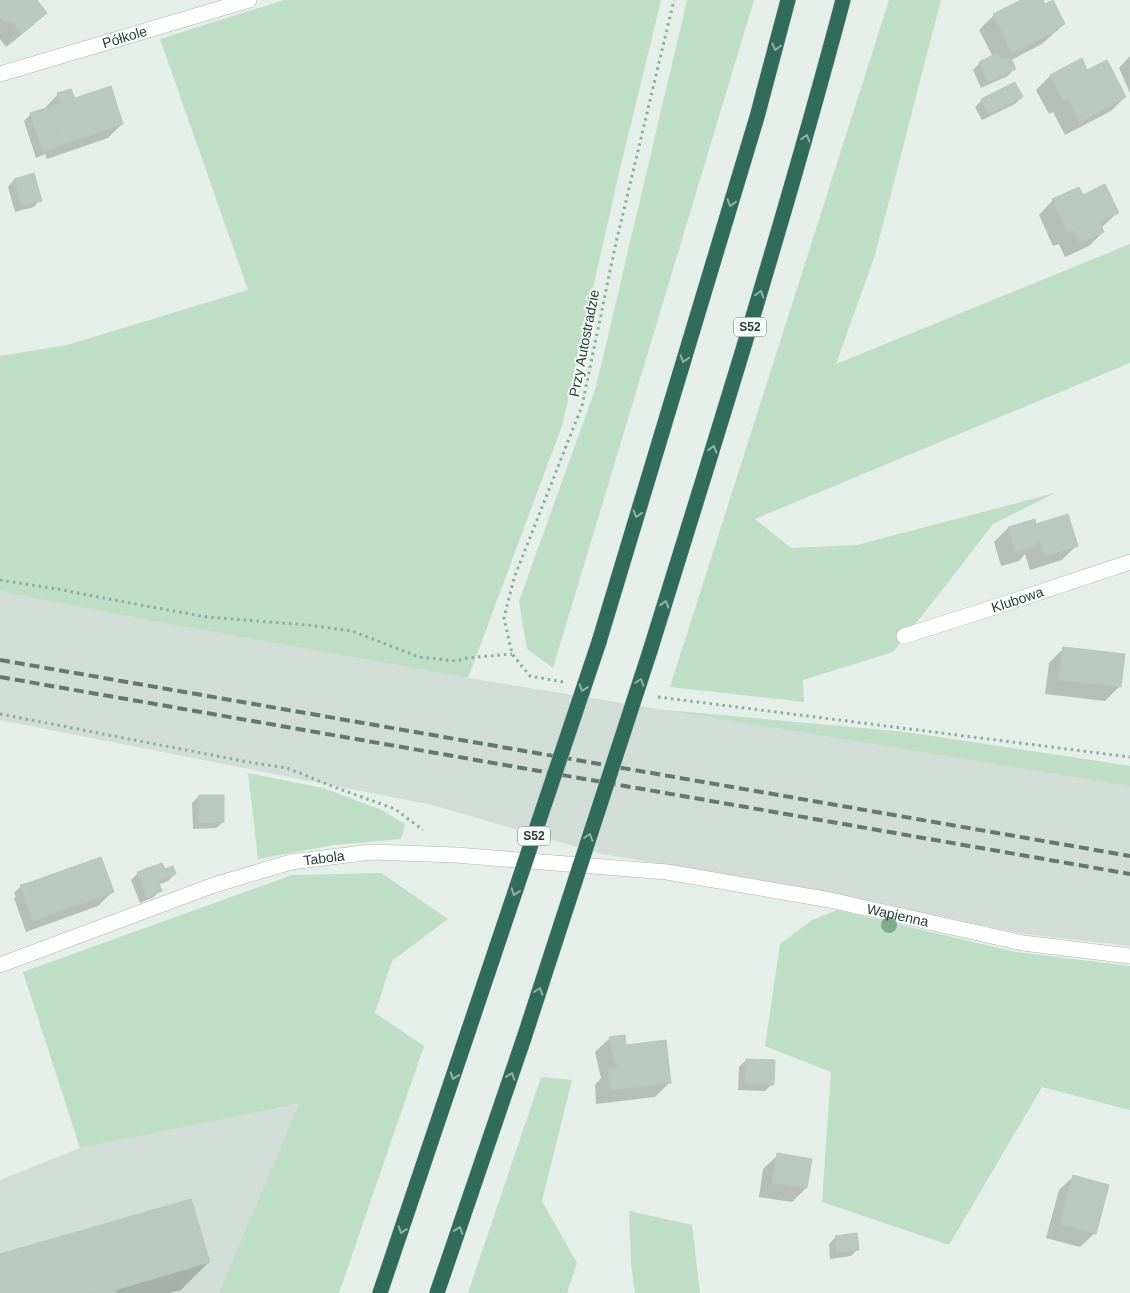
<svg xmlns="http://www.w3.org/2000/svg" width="1130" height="1293" font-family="Arial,sans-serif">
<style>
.built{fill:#d3ddd8}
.green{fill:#bfdec6}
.shadow{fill:#0003}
.building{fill:#bac8c2;stroke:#b7c7c0}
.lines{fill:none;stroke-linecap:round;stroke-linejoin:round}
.minor-casing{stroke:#a7b6b0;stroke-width:16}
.highway-casing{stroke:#c2c9c7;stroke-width:16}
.path{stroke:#86b0a1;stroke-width:3;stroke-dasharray:2.5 4;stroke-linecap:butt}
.minor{stroke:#fff;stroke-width:15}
.highway{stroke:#316b5c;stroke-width:15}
.rail{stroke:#5f7a72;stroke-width:4;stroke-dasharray:10 5;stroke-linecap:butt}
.highway-bridge-casing{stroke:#c2c9c7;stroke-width:16;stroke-linecap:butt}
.highway-bridge{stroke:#316b5c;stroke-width:15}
.tree{fill:#81ab90}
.oneway{stroke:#93b2aa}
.labels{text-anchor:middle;stroke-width:4;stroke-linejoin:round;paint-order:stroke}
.shield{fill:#f5faf7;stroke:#637771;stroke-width:1}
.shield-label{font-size:12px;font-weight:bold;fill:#243f37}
.street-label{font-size:14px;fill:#243f37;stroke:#f5faf7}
</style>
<rect width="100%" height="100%" fill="#e5eee9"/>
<path class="built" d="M 0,590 L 152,621 L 468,678 L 665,710 L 905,732 L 1130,766 L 1130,946 L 1023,934 L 807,888 L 602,854 L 432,805 L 0,720 Z
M 300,1104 L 219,1293 L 0,1293 L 0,1180 L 80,1148 Z"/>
<path class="green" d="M 284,0 L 661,0 L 619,173 L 562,426 L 468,678 L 152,621 L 0,591 L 0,356 L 67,345 L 248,290 L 160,39 Z
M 687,0 L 754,0 L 553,668 L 527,649 L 519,601 L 596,387 Z
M 889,0 L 941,0 L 875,255 L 836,364 L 1130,244 L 1130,363 L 755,519 L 791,548 L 857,545 L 1055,493 L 993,524 L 947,584 L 893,652 L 803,680 L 804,702 L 670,687 Z
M 665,710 L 905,732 L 1130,766 L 1130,786 Z
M 248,773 L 323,788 L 382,810 L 405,824 L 401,839 L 334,845 L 258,859 Z
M 381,873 L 448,919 L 392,961 L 375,1013 L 424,1046 L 339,1293 L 219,1293 L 299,1104 L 80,1148 L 23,972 L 292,875 Z
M 837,910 L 1016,952 L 1130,966 L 1130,1110 L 1042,1087 L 949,1245 L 822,1202 L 831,1072 L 765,1046 L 780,944 L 812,920 Z
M 541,1077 L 572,1080 L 542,1201 L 577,1263 L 567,1293 L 468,1293 Z
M 629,1211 L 692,1225 L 700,1293 L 635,1293 L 631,1264 Z"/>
<path class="shadow" d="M 0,0 L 35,0 L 46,13 L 31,27 L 6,47 L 0,39 Z
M 1023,0 L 1041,0 L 1044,5 L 1064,24 L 1042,44 L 1011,60 L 1014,69 L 1008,76 L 981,88 L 973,70 L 980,63 L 993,57 L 979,30 L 993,16 Z
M 1130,56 L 1130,93 L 1119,68 Z
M 1081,60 L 1087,72 L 1125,97 L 1111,111 L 1065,135 L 1053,112 L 1049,114 L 1036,90 L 1050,76 Z
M 58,94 L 74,100 L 122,124 L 108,138 L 47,159 L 45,154 L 36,158 L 24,121 L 31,114 L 44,109 Z
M 1022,97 L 1015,104 L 982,120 L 975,107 L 982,100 Z
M 14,180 L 40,200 L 34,207 L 15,212 L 8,187 Z
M 1053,200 L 1117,213 L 1101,228 L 1103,232 L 1089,246 L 1065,257 L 1059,244 L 1053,246 L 1039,215 Z
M 1036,525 L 1076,546 L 1062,560 L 1030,570 L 1025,554 L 1019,561 L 1001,566 L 994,542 L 1008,528 Z
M 1063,649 L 1120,686 L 1105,701 L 1045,694 L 1049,663 Z
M 199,796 L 223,822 L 216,828 L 193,829 L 192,803 Z
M 164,871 L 175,874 L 168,881 L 158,885 L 160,890 L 154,897 L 140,903 L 131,880 L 138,873 Z
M 21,886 L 112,892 L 98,906 L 26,932 L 14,898 L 16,897 L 14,893 Z
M 610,1038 L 625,1046 L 670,1082 L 655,1097 L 596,1104 L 595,1085 L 601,1078 L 595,1052 Z
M 746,1060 L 772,1084 L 765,1091 L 738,1090 L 739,1067 Z
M 778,1155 L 810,1160 L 806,1188 L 792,1202 L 759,1197 L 763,1169 Z
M 1074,1176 L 1095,1233 L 1080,1247 L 1046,1238 L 1059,1190 Z
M 836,1237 L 858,1249 L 851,1256 L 830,1259 L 829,1244 Z
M 0,1256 L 209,1262 L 181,1290 L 169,1293 L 0,1293 Z"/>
<path class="building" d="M 0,0 L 37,0 L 47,13 L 21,34 L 13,23 L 4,22 L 0,17 Z
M 1021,0 L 1043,0 L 1045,4 L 1053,0 L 1065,24 L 1057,28 L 1058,30 L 1012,53 L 993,14 Z
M 997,53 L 1001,60 L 1010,56 L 1016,69 L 988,82 L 979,62 Z
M 1082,58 L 1087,70 L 1107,60 L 1126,97 L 1080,122 L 1068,98 L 1063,101 L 1050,75 Z
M 1015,82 L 1023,97 L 989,114 L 981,99 Z
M 111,86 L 123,124 L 61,145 L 49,107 L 61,103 L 57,93 L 71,89 L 75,98 Z
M 49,107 L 61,145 L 43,152 L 30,113 Z
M 34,173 L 42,201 L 22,206 L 14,179 Z
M 1105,184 L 1119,213 L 1100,222 L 1104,232 L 1080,243 L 1074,230 L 1068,233 L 1052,199 L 1079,187 L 1083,195 Z
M 1068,514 L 1078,546 L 1044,556 L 1040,541 L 1034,543 L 1035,547 L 1015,552 L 1008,527 L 1035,519 L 1036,524 Z
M 1063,647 L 1125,654 L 1121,687 L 1059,680 Z
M 199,795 L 224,795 L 224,822 L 199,823 Z
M 101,857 L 114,892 L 40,918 L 28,883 Z
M 162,863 L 165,869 L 173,866 L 176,874 L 143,887 L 137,872 Z
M 158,881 L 162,891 L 147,897 L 143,887 Z
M 28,883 L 40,918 L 33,921 L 20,885 Z
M 625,1035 L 626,1045 L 666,1040 L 671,1083 L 610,1090 L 608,1069 L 618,1068 L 617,1064 L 615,1064 L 609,1037 Z
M 746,1059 L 775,1060 L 774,1085 L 745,1084 Z
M 777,1153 L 812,1159 L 807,1188 L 772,1183 Z
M 1073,1175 L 1109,1185 L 1096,1234 L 1060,1224 Z
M 191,1199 L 210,1262 L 115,1290 L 116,1293 L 94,1293 L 94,1292 L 90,1293 L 0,1293 L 0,1254 Z
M 857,1233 L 859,1250 L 837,1252 L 835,1236 Z"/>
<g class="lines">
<defs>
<g id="minor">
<path id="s1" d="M 0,74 L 249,0"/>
<path id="s2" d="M 904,636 L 1004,604 L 1130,562"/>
<path id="s3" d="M 0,965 L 214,885 L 291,862 L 371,852 L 456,855 L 667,872 L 830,900 L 1023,943 L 1130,956"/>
</g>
<path id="highway" d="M 599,642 L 757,117 L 788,0
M 650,651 C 717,435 785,219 843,0
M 380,1293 L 469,1029
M 437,1293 L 524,1038"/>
</defs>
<use href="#minor" class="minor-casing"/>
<use href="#highway" class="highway-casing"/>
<path class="path" d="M 0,580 L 57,589 L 135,604 L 207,617 L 308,625 L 352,631 L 419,657 L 456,661 L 467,658 L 512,654
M 563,682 L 530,676 L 512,654 L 504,618 L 514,578 L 582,406 L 615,247 L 674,0
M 658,697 L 1130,757
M 0,714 L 248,762 L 287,768 L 334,787 L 395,809 L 423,830"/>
<use href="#minor" class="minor"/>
<use href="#highway" class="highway"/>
<path class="rail" d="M 0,660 L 1130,856
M 0,677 L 1130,874"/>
<defs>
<path id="highway-bridge" d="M 469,1029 L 599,642
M 524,1038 L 650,651"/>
</defs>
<use href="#highway-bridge" class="highway-bridge-casing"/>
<use href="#highway-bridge" class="highway-bridge"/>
</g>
<circle class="tree" cx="889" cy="925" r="8"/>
<defs><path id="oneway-chevron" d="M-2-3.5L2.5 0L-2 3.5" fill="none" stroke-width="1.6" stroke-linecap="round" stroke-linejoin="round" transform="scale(1.25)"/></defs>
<g class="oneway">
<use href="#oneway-chevron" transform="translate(776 47) rotate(105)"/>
<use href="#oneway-chevron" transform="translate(806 138) rotate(-74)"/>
<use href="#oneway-chevron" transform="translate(731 203) rotate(107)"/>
<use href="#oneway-chevron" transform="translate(760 294) rotate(-74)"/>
<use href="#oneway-chevron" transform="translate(684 359) rotate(107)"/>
<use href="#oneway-chevron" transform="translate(713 449) rotate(-73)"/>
<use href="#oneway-chevron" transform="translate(637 514) rotate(107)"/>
<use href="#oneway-chevron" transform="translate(665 604) rotate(-73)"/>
<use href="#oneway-chevron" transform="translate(640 682) rotate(-72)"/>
<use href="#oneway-chevron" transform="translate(583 688) rotate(109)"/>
<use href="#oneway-chevron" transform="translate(589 837) rotate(-72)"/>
<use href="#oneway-chevron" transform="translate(515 892) rotate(109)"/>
<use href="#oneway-chevron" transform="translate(539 991) rotate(-72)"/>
<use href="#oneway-chevron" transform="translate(454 1076) rotate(109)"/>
<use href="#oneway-chevron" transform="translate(511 1076) rotate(-71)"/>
<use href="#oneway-chevron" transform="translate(402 1230) rotate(109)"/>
<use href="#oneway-chevron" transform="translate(459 1230) rotate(-71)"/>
</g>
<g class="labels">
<g class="shield">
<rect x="734" y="317.5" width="32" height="19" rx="4"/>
<rect x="518" y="826.5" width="32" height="19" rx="4"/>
</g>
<g class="shield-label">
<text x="750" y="331">S52</text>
<text x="534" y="840">S52</text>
</g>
<g class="street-label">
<text dy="5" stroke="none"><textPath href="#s1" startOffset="130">Półkole</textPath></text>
<text transform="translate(584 343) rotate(-79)" y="5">Przy Autostradzie</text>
<text dy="5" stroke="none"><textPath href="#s2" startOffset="119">Klubowa</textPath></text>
<text dy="5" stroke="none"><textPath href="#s3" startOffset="342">Tabola</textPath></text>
<text dy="5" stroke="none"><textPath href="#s3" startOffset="921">Wapienna</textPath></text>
</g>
</g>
</svg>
